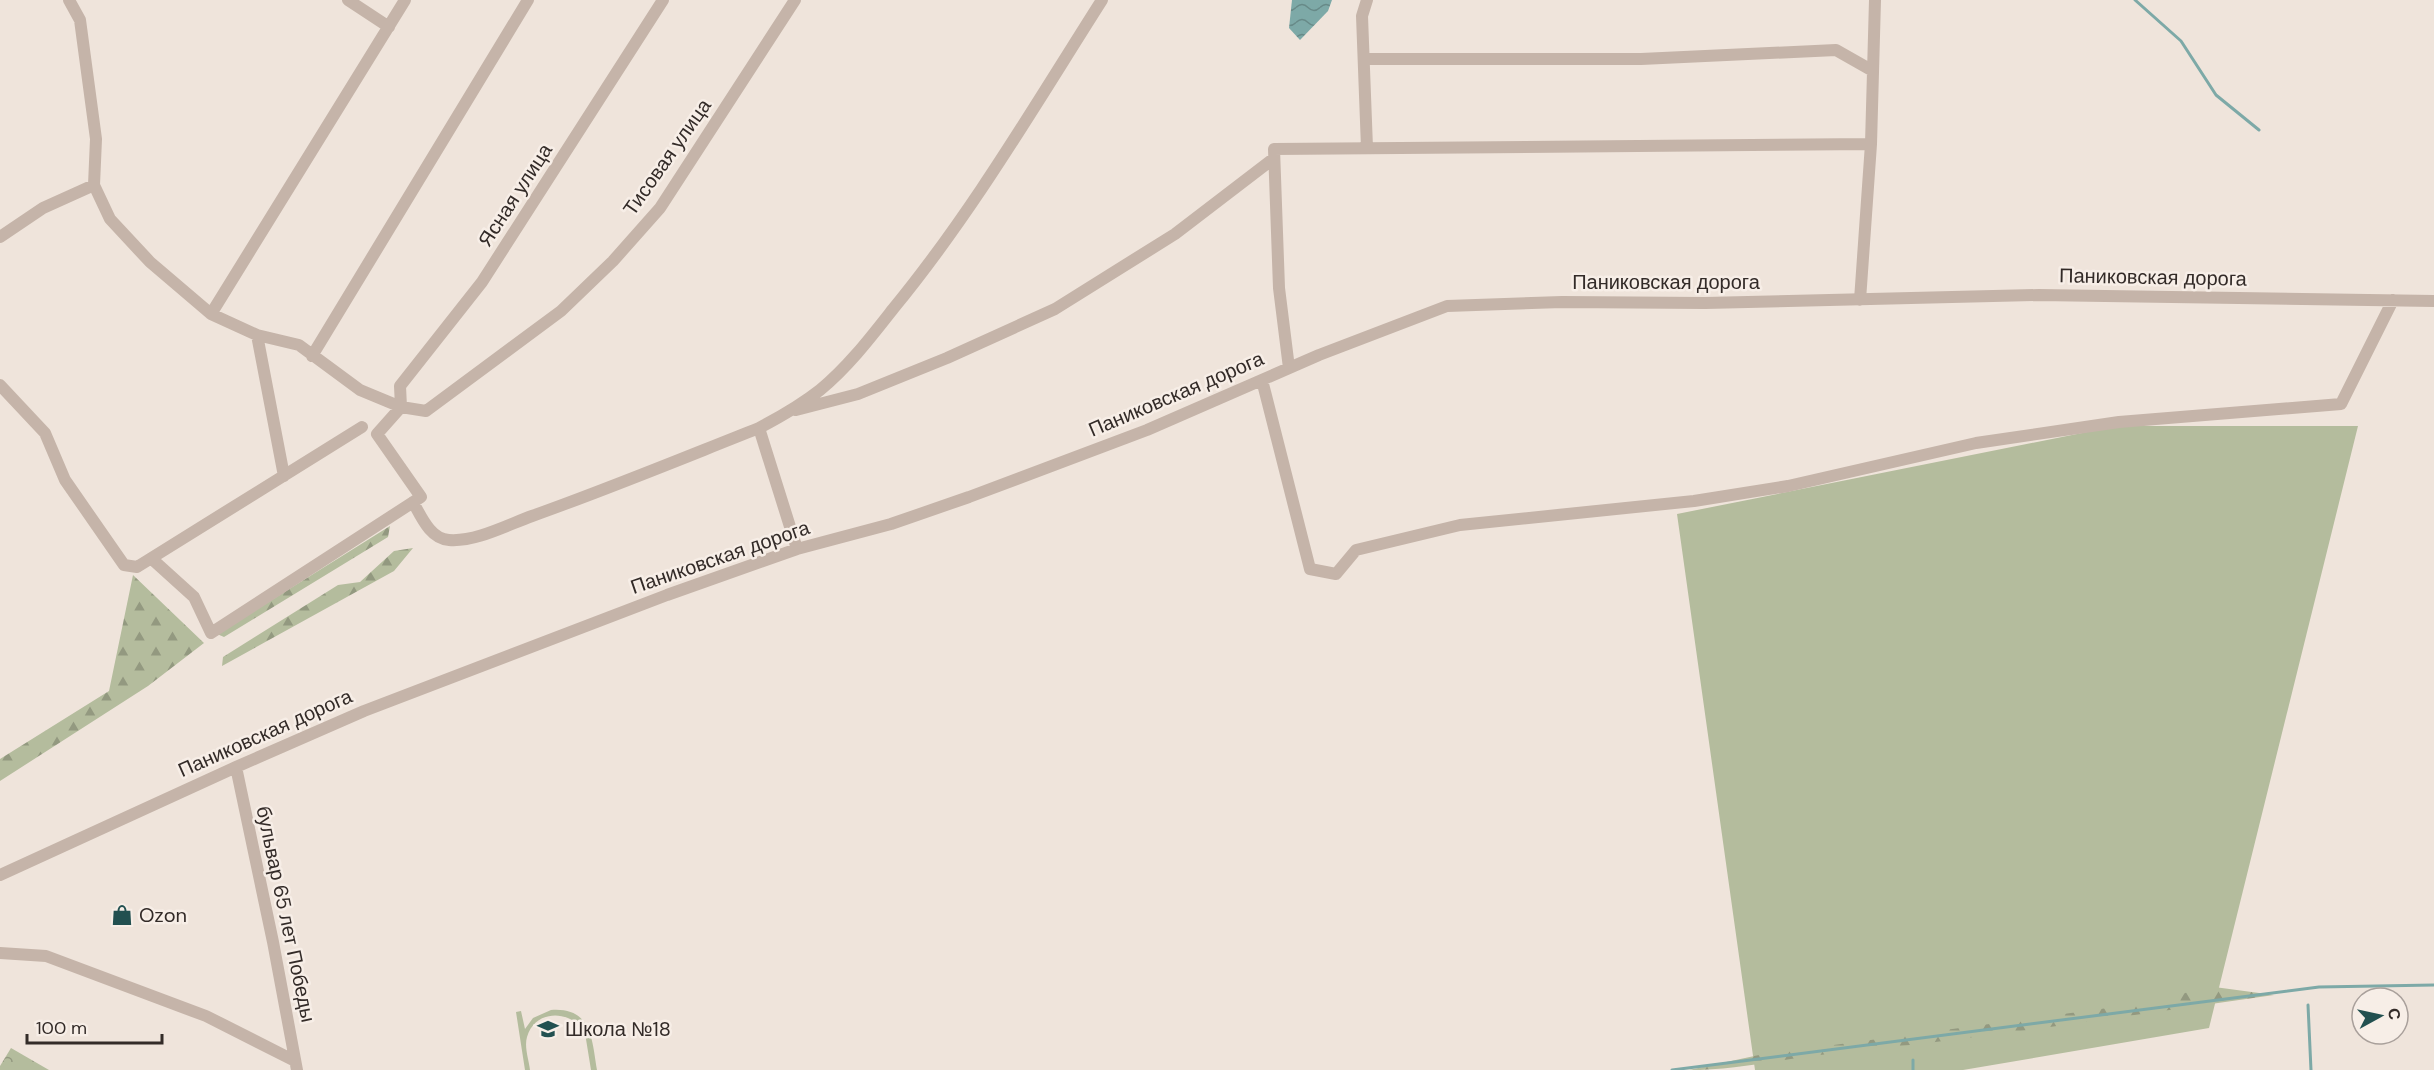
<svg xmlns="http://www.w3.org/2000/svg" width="2434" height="1070" font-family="'DM Sans',sans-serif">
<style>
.green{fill:#b4bc9d}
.forest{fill:url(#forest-firs)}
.park{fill:url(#park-crowns)}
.water{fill:url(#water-waves)}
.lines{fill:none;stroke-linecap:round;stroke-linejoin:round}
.stream{stroke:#7da9a7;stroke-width:3}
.minor{stroke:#c5b4a9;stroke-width:12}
.labels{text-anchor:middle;stroke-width:5;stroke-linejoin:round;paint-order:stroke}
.street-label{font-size:20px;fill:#332b28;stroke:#f7eee7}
.poi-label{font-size:20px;fill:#332b28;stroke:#f7eee7;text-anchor:start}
</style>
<defs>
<pattern id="forest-firs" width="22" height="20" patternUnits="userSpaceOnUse" patternTransform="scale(1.5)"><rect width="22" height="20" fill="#b4bc9d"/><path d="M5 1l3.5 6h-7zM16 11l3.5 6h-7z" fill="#939980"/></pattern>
<pattern id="park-crowns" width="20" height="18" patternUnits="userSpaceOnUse" patternTransform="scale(1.5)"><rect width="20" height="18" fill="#b4bc9d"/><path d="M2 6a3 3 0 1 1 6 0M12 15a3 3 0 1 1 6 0" fill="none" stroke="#939980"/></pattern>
<pattern id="water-waves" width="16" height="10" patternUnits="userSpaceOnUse" patternTransform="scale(1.5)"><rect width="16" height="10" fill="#7da9a7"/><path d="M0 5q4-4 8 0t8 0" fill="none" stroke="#678a88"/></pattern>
</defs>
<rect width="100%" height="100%" fill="#efe4db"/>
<path class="green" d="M 2117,426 L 2358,426 L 2209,1028 L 1963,1070 L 1755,1070 L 1677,514 Z
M 551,1010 C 592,1007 592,1040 597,1070 L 591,1070 L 585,1033 C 571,1009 535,1009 527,1037 C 524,1047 529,1060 530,1070 L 525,1070 L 516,1012 L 521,1011 L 525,1029 L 533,1018 Z"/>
<path class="forest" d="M 390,526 L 388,537 L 224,637 L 217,634 Z
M 413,548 L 394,571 L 222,666 L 223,657 L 338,585 L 360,582 L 394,551 Z
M 133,575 L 204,643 L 148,686 L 0,781 L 0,759 L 109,691 Z
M 2207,986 L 2274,995 C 2125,1016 1978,1039 1828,1054 C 1782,1059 1735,1070 1689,1070 L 1759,1055 L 2160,1001 Z"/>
<path class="park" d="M 11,1048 L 49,1070 L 0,1070 L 0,1066 Z"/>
<path class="water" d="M 1292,0 L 1332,0 L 1328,11 L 1300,40 L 1289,28 Z"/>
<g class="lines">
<path class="stream" d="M 2135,0 L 2181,41 L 2216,95 L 2259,130
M 2308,1005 L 2311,1070
M 1913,1060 L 1913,1070
M 1672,1070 L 2319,987 L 2434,985"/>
<path class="minor" d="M 69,0 L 80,20 L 96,139 L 94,185
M 348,0 L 389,27
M 663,0 L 482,282 L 400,386 L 401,407 L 426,411 L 561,311 L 613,261 L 660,208 L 795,0
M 1364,59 L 1641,59 L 1836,50 L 1873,71
M 1367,148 L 1362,16 L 1367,0
M 0,237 L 43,208 L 94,185 L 110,219 L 150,262 L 211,314 L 257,335 L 284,476
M 1860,300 L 1871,144 L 1875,0
M 211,314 L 405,0
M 312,356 L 528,0
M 1289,368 L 1279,288 L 1274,149 L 1871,144
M 1262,380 L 1309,565 L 1310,569 L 1336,574 L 1356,550 L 1460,525 L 1694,501 L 1788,486 L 1976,443 L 2119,422 L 2341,404 L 2393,300
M 0,385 L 45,433 L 65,480 L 124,565 L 137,567 L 362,427
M 796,410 L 858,394 L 947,358 L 1055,309 L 1175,234 L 1273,159
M 413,502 C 421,516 430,539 449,540 C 476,542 507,525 532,516 C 608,489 683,458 759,428
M 797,549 L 759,428 C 780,417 801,405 820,390 C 848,367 871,337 893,309 C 972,213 1035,105 1102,0
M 152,559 L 194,597 L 211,633 L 421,497 L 377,434 L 401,407 L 360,390 L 299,345 L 257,335
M 236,767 L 273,942 L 297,1070
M 0,875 L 236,767 L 364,711 L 667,595 L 797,549 L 891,524 L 969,497 L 1147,430 L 1319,355 L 1447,306 L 1562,302 L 1705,303 L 2039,295 L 2434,301
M 0,953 L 46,956 L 206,1016 L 295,1061"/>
</g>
<defs>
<symbol id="shop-bare" viewBox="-9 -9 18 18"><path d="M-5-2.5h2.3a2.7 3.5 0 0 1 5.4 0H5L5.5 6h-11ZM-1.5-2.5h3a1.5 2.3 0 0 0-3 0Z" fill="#225050" stroke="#f7eee7" stroke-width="2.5" paint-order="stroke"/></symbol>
<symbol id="school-bare" viewBox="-9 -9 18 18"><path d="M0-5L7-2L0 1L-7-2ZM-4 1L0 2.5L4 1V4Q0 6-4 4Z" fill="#225050" stroke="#f7eee7" stroke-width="2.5" paint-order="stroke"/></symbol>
</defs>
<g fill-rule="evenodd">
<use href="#shop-bare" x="107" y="900" width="30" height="30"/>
<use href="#school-bare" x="533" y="1014" width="30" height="30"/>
</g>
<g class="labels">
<g class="street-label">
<text transform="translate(667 157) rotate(-55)" y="7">Тисовая улица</text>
<text transform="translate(515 195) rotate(-57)" y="7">Ясная улица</text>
<text transform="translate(2153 277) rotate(1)" y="7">Паниковская дорога</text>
<text x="1666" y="289">Паниковская дорога</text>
<text transform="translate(1176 394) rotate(-23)" y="7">Паниковская дорога</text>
<text transform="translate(720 557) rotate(-19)" y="7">Паниковская дорога</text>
<text transform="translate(265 733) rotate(-24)" y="7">Паниковская дорога</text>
<text transform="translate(286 914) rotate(78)" y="7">бульвар 65 лет Победы</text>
</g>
<g class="poi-label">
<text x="139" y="922">Ozon</text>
<text x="565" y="1036">Школа №18</text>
</g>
</g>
<g transform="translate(2380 1016) rotate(82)"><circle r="28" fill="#f7eee7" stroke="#a9a09b" stroke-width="1.5"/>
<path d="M0-4.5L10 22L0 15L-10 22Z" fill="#225050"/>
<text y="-9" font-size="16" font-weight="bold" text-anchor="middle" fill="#332b28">С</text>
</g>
<path d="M27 1034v9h135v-9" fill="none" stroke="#332b28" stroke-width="3"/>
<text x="36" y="1034" font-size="18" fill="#332b28" stroke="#f7eee7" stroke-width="4.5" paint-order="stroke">100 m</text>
</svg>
